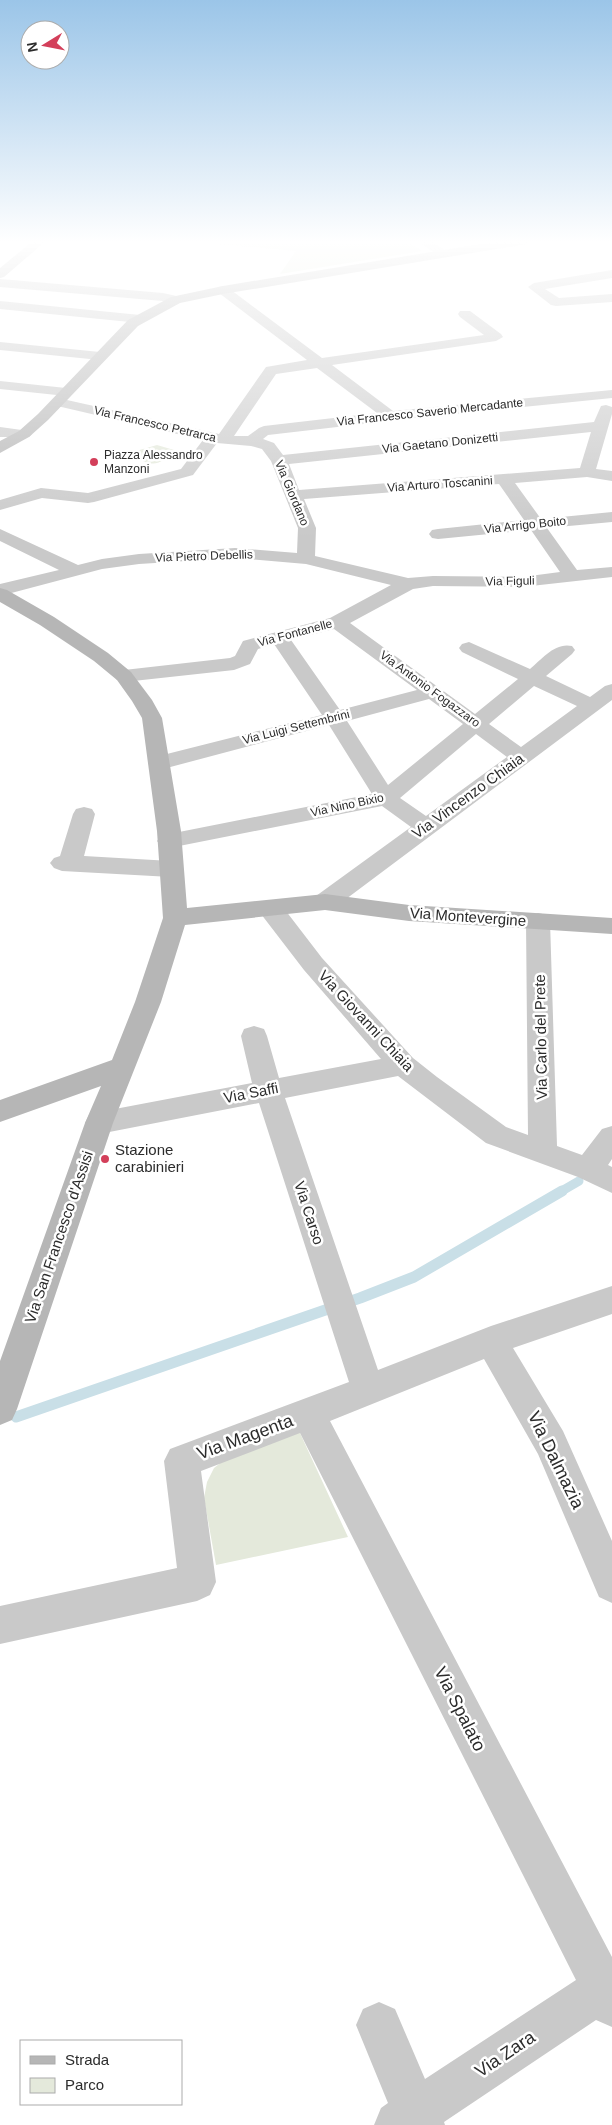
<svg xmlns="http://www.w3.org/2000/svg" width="612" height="2125" font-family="Arial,sans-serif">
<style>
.green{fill:#e4e9db}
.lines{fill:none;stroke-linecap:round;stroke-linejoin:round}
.stream-far1{stroke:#c9dfe7;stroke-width:9}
.stream{stroke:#c9dfe7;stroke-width:11}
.street{fill:#c9c9c9;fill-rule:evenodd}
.secondary{fill:#b6b6b6;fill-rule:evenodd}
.poi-dot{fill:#d33f5a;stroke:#fff;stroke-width:2}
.labels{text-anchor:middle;stroke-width:5;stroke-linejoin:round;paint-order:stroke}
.far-street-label{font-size:12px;fill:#2c2c2c;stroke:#fff}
.far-poi-label{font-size:12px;fill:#2c2c2c;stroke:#fff;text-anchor:start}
.street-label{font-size:15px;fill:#2c2c2c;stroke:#fff}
.poi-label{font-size:15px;fill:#2c2c2c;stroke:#fff;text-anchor:start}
.near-street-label{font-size:18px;fill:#2c2c2c;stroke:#fff}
</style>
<rect width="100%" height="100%" fill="#fff"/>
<path class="green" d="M 169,240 L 406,240 L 422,251 L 280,274 L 296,251 Z
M 157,445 L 174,450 C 158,468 152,466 132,456 L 136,451 Z
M 299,1431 L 348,1537 L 216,1565 L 204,1498 L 207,1482 L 214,1468 L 228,1457 Z"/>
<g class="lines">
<path class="stream-far1" d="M 560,1192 L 579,1181"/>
<path class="stream" d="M 16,1417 L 360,1298 L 414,1277 L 562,1191"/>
<path class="street" d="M 416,240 L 430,240 L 450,254 L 448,257 L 440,257 Z
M 612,270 L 612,278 L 545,289 L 559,298 L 612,294 L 612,302 L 556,306 L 551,305 L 528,287 L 534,283 Z
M 0,279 L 163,293 L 181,297 L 182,300 L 176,304 L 163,301 L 0,287 Z
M 223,286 L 227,287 L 322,358 L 484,335 L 460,317 L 458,314 L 460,311 L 470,311 L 501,334 L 503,337 L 496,341 L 332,365 L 393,411 L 612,390 L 612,398 L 415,418 L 268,435 L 263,439 L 274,443 L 283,455 L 594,422 L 601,406 L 606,405 L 612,407 L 612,414 L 596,469 L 612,471 L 612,481 L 587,477 L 515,483 L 541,519 L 612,512 L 612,522 L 547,528 L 577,570 L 612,567 L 612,577 L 522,587 L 433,586 L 413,589 L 350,623 L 475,714 L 518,679 L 462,652 L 459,648 L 462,644 L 469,642 L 530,669 C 542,659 555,642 572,646 L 575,650 L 572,654 L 546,676 L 590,697 L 605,686 L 612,684 L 612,700 L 334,908 L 325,910 L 316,908 L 313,902 L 316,896 L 411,827 L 382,806 L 169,848 L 161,846 L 157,841 L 161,836 L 169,834 L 372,794 L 329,725 L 159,770 L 151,768 L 148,763 L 151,758 L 322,715 L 274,644 L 258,649 L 250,664 L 234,670 L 124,682 L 117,680 L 114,676 L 117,672 L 124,670 L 230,658 L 235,656 L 243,641 L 330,618 L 391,585 L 306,564 L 235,558 L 139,564 L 102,569 L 0,596 L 0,584 L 59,570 L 0,541 L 0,529 L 78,565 L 102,559 L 139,554 L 235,548 L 297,553 L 298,528 L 271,461 L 262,449 L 251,446 L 217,443 L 193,475 L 94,502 L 88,503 L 42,498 L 0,510 L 0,500 L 41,488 L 88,493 L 181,469 L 203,440 L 53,405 L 51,402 L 53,399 L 58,398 L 219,434 L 266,367 L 307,360 L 219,293 L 217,290 L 219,287 ZM 317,368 L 377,413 L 264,426 L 259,428 L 248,436 L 234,436 L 276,374 ZM 591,432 L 580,468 L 299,490 L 289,464 ZM 499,484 L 524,520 L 438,529 L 432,530 L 429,534 L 432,538 L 438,539 L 531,530 L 560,572 L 522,577 L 433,576 L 408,578 L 315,556 L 316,528 L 304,499 ZM 334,629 L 417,690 L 340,710 L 291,640 ZM 534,686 L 577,706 L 521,747 L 489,724 ZM 429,699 L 463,724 L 388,785 L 347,721 ZM 476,734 L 507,757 L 426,816 L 400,798 Z
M 0,301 L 140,315 L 147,319 L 140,323 L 0,309 Z
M 0,342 L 100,352 L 107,356 L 100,360 L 0,350 Z
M 0,381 L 66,388 L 71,389 L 73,392 L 71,395 L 66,396 L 0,389 Z
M 0,427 L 29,431 L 32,434 L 29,437 L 0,437 Z
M 84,807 L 92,809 L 95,814 L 84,856 L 171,861 L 179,864 L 183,869 L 179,874 L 171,877 L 62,871 L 54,868 L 50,863 L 54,858 L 60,856 L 73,814 L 76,809 Z
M 270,900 L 279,902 L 322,958 L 413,1058 L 437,1077 L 506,1127 L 528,1135 L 526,921 L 529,915 L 538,913 L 547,915 L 550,921 L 557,1146 L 582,1155 L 602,1129 L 612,1126 L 612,1159 L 608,1165 L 612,1167 L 612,1193 L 578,1177 L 486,1143 L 398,1076 L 285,1098 L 378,1370 L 491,1326 L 612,1286 L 612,1314 L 513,1348 L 563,1431 L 612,1541 L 612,1603 L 599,1597 L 538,1454 L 484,1359 L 330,1421 L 612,1957 L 612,2027 L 596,2020 L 444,2122 L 445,2125 L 374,2125 L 381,2108 L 388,2103 L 356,2025 L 363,2009 L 379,2002 L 395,2009 L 425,2079 L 576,1980 L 300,1433 L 201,1471 L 216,1582 L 210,1595 L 197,1601 L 0,1644 L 0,1606 L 177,1568 L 164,1461 L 170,1449 L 349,1382 L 259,1103 L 99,1134 L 89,1131 L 85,1123 L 89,1115 L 99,1112 L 252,1083 L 241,1036 L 244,1029 L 254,1026 L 264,1029 L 267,1036 L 279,1078 L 381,1059 L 304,970 L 261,914 L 258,908 L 261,902 Z"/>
<path class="secondary" d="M 34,240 L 47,240 L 4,277 L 0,278 L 0,268 Z
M 505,240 L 533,240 L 527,244 L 223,294 L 180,303 L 138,326 L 48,420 L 29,437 L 0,453 L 0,441 L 19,431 L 38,414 L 128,320 L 171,297 L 223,286 Z
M 0,588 L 7,590 L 54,617 L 108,653 L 131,672 L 152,700 L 162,718 L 181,831 L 187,908 L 325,894 L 409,905 L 612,918 L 612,934 L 409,921 L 325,910 L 185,925 L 161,1002 L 113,1123 L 17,1409 L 12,1420 L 0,1425 L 0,1361 L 85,1123 L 101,1086 L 0,1122 L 0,1100 L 112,1060 L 135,1002 L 163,918 L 157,831 L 142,718 L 132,701 L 117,680 L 94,661 L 40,625 L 0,602 Z"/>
</g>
<linearGradient id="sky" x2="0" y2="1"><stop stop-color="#9bc5e8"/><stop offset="0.45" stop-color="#fff"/><stop offset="1" stop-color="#fff" stop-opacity="0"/></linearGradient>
<rect width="612" height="538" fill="url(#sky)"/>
<g class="poi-dot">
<circle cx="94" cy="462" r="5"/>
<circle cx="105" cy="1159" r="5"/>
</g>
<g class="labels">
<g class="far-street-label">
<text transform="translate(430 412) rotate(-6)" y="4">Via Francesco Saverio Mercadante</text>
<text transform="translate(155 424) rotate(13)" y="4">Via Francesco Petrarca</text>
<text transform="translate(440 443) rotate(-6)" y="4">Via Gaetano Donizetti</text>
<text transform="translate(440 484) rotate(-4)" y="4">Via Arturo Toscanini</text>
<text transform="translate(292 493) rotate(67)" y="4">Via Giordano</text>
<text transform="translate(525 525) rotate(-6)" y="4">Via Arrigo Boito</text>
<text transform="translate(204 556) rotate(-2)" y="4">Via Pietro Debellis</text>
<text transform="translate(510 581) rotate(-1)" y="4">Via Figuli</text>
<text transform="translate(295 633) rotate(-15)" y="4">Via Fontanelle</text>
<text transform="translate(430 689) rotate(36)" y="4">Via Antonio Fogazzaro</text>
<text transform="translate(296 727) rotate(-14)" y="4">Via Luigi Settembrini</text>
<text transform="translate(347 805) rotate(-12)" y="4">Via Nino Bixio</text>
</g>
<g class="far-poi-label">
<text x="104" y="459">Piazza Alessandro<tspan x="104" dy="14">Manzoni</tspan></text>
</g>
<g class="street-label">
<text transform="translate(468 796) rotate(-36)" y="5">Via Vincenzo Chiaia</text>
<text transform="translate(468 917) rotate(4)" y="5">Via Montevergine</text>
<text transform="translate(366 1021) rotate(47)" y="5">Via Giovanni Chiaia</text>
<text transform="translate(541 1037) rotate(-91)" y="5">Via Carlo del Prete</text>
<text transform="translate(251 1093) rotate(-11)" y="5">Via Saffi</text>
<text transform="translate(309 1213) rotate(72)" y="5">Via Carso</text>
<text transform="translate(59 1237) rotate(-71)" y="5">Via San Francesco d'Assisi</text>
</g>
<g class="poi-label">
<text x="115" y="1155">Stazione<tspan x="115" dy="17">carabinieri</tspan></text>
</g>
<g class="near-street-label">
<text transform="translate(245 1437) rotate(-20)" y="6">Via Magenta</text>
<text transform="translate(556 1460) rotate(64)" y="6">Via Dalmazia</text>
<text transform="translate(460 1709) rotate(63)" y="6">Via Spalato</text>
<text transform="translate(505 2054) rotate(-34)" y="6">Via Zara</text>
</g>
</g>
<rect x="20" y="2040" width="162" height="65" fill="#ffffff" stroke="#ababab"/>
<rect x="30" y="2056" width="25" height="8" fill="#b6b6b6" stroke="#ababab"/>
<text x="65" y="2065" font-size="15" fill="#2c2c2c">Strada</text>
<rect x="30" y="2078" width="25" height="15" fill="#e4e9db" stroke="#ababab"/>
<text x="65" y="2090" font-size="15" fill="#2c2c2c">Parco</text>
<g transform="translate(45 45) rotate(260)"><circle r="24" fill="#ffffff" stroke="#ababab"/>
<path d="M0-4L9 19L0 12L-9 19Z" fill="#d33f5a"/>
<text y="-8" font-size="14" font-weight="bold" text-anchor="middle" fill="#2c2c2c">N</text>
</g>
</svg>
